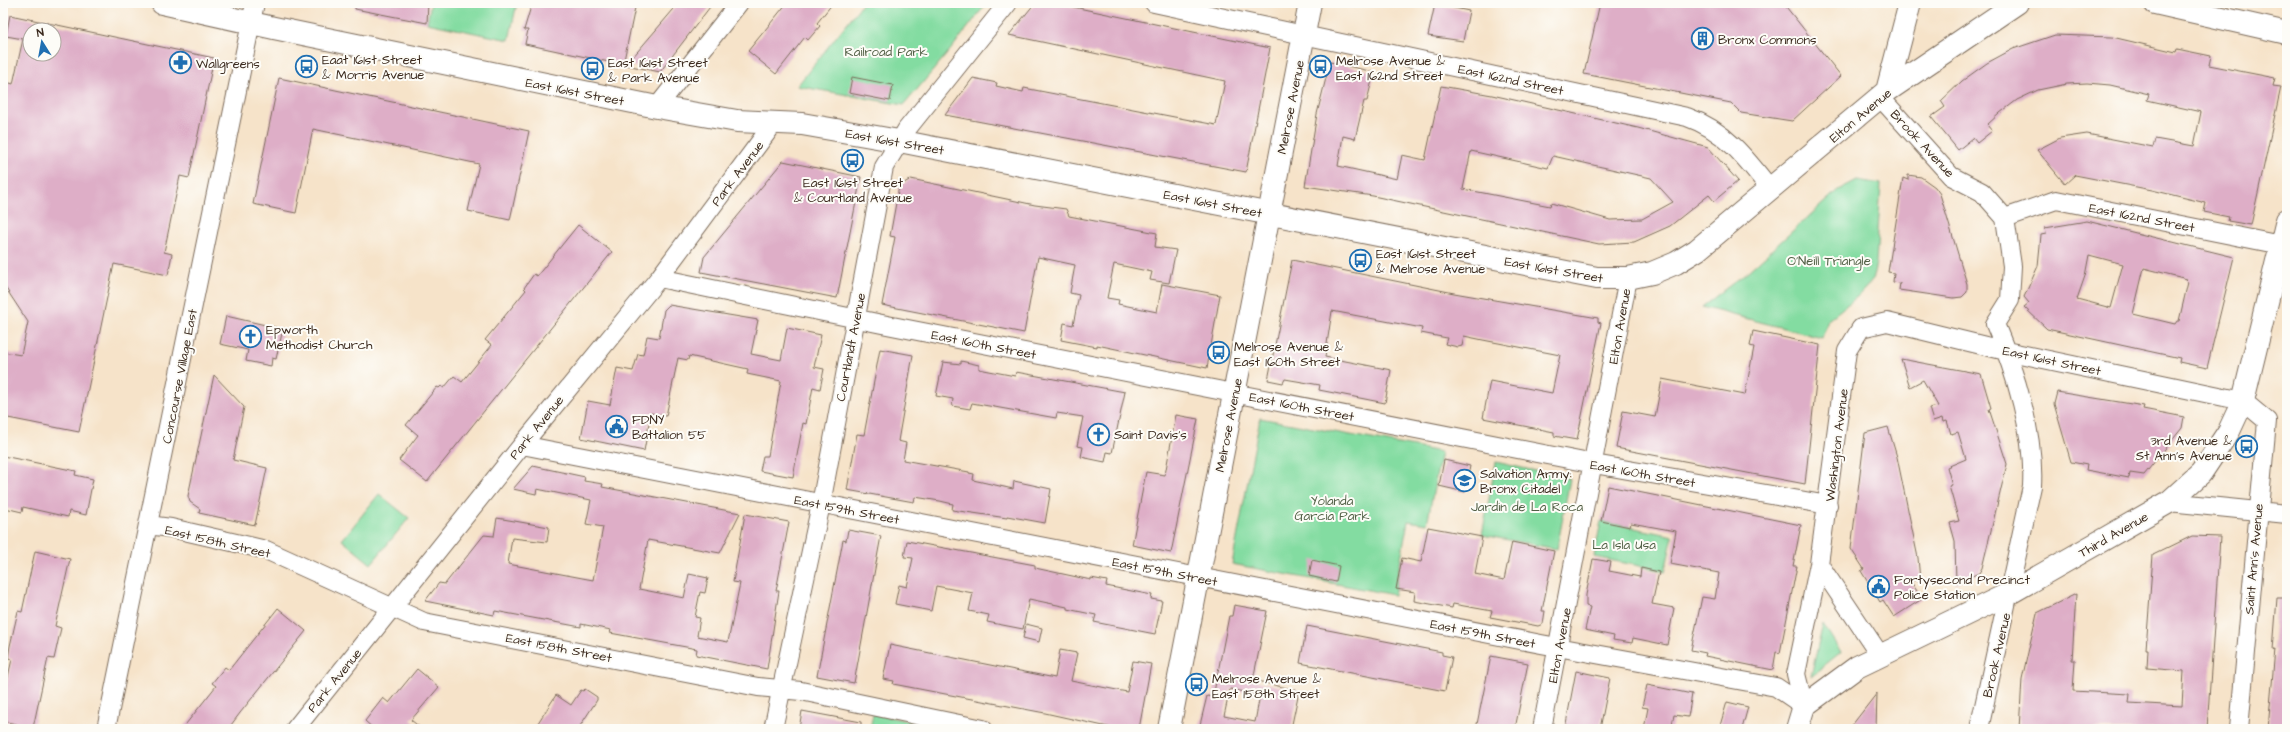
<svg xmlns="http://www.w3.org/2000/svg" width="2290" height="732" font-family="'Architects Daughter',sans-serif">
<style>
.green{fill:#83dca1;stroke:#5f8360}
.building{fill:#deaec7;fill-rule:evenodd}
.lines{fill:none;stroke-linecap:round;stroke-linejoin:round}
.minor-casing{stroke:#7c6b5a;stroke-width:20}
.major-casing{stroke:#7c6b5a;stroke-width:24}
.minor{stroke:#fff;stroke-width:18}
.major{stroke:#fff;stroke-width:22}
.labels{text-anchor:middle;stroke-width:4;stroke-linejoin:round;paint-order:stroke}
.poi-label{font-size:13px;fill:#3b2a1e;stroke:#fdfcf7;text-anchor:start}
.park-label{font-size:13px;fill:#515f45;stroke:#fdfcf7}
.street-label{font-size:13px;fill:#3b2a1e;stroke:#fdfcf7}
</style>
<rect width="100%" height="100%" fill="#fdfcf7"/>
<filter id="ink" filterUnits="userSpaceOnUse"><feTurbulence type="fractalNoise" baseFrequency=".025" numOctaves="2"/><feDisplacementMap in="SourceGraphic" scale="8" xChannelSelector="R" yChannelSelector="G"/><feConvolveMatrix kernelMatrix="1 2 1 2 8 2 1 2 1" color-interpolation-filters="sRGB"/></filter>
<filter id="wash" filterUnits="userSpaceOnUse"><feTurbulence type="fractalNoise" baseFrequency=".012" numOctaves="4" result="noise"/><feDisplacementMap in="SourceGraphic" scale="16" xChannelSelector="R" yChannelSelector="G"/><feGaussianBlur stdDeviation="0.9" result="paint"/><feColorMatrix in="noise" values="0 0 0 0 0 0 0 0 0 0 0 0 0 0 0 0 0 1.4 0 .05"/><feComposite in="paint" operator="in"/></filter>
<g filter="url(#wash)">
<rect width="100%" height="100%" fill="#f6e3c9"/>
<path class="green" d="M 431,3 L 517,3 L 509,40 L 427,23 Z
M 863,3 L 987,3 L 952,48 L 904,105 L 797,86 Z
M 1857,180 L 1881,184 L 1876,263 L 1872,281 L 1858,296 L 1828,320 L 1822,338 L 1702,307 L 1746,273 L 1838,190 Z
M 1260,418 L 1441,452 L 1427,524 L 1408,521 L 1394,595 L 1232,564 Z
M 1496,462 L 1570,479 L 1557,549 L 1482,535 Z
M 379,494 L 409,518 L 371,564 L 342,540 Z
M 1601,521 L 1673,536 L 1665,571 L 1594,557 Z
M 1823,624 L 1841,652 L 1811,676 Z
M 873,714 L 929,725 L 928,729 L 870,729 Z"/>
<g id="blocks">
<path class="building" d="M 355,3 L 428,3 L 427,23 L 355,9 Z
M 532,3 L 636,3 L 623,65 L 525,44 L 528,30 L 524,30 Z
M 679,3 L 713,3 L 660,72 L 626,65 Z
M 787,3 L 833,3 L 817,23 L 820,26 L 808,40 L 805,37 L 776,74 L 748,51 Z
M 1035,3 L 1064,3 L 1064,5 L 1270,48 L 1246,172 L 945,115 L 973,78 L 997,83 L 996,86 L 1023,92 L 1024,88 L 1216,125 L 1225,81 L 1009,35 Z
M 1600,3 L 1783,3 L 1841,76 L 1792,121 L 1741,113 L 1731,103 L 1584,74 Z
M 1435,4 L 1469,11 L 1463,41 L 1428,36 Z
M 10,15 L 214,58 L 189,178 L 180,176 L 164,252 L 172,254 L 168,275 L 114,264 L 79,432 L 3,417 L 3,352 L 21,355 L 28,322 L 3,284 L 3,81 L 13,84 L 23,39 L 6,36 ZM 30,30 L 54,30 L 54,54 L 30,54 Z
M 2055,35 L 2112,37 L 2176,52 L 2177,49 L 2211,56 L 2209,65 L 2275,78 L 2273,86 L 2281,87 L 2251,225 L 2228,221 L 2229,217 L 2204,212 L 2206,203 L 2152,190 L 2075,175 L 2065,184 L 2037,150 L 2060,138 L 2087,134 L 2153,147 L 2155,139 L 2194,146 L 2201,112 L 2147,100 L 2149,94 L 2110,85 L 2087,83 L 2067,84 L 2038,90 L 2017,100 L 2000,113 L 1987,125 L 1992,131 L 1977,143 L 1973,138 L 1958,150 L 1931,117 L 1945,107 L 1941,101 L 1962,81 L 1987,63 L 2013,49 Z
M 1330,62 L 1374,72 L 1367,101 L 1364,101 L 1355,139 L 1343,136 L 1338,166 L 1397,179 L 1402,155 L 1425,160 L 1441,86 L 1492,95 L 1638,128 L 1708,147 L 1738,181 L 1714,201 L 1709,195 L 1670,226 L 1634,242 L 1599,244 L 1373,196 L 1305,186 L 1317,114 ZM 1471,151 L 1548,168 L 1553,156 L 1651,178 L 1673,202 L 1642,219 L 1610,220 L 1551,203 L 1550,206 L 1463,189 Z
M 852,77 L 893,85 L 890,101 L 849,93 Z
M 279,78 L 529,131 L 510,220 L 468,211 L 479,164 L 313,129 L 296,213 L 253,204 Z
M 783,161 L 861,177 L 837,298 L 701,272 L 704,257 Z
M 1908,175 L 1921,177 L 1935,187 L 1940,194 L 1967,284 L 1967,292 L 1962,297 L 1953,298 L 1899,290 L 1900,283 L 1893,282 L 1894,273 L 1888,272 L 1903,178 L 1908,180 Z
M 911,179 L 1035,205 L 1066,209 L 1069,216 L 1157,233 L 1155,247 L 1176,250 L 1169,283 L 1150,280 L 1152,272 L 1114,264 L 1107,298 L 1119,300 L 1118,304 L 1157,312 L 1162,284 L 1220,295 L 1207,368 L 1097,345 L 1097,347 L 1061,340 L 1064,323 L 1073,325 L 1079,295 L 1070,293 L 1075,265 L 1038,257 L 1024,333 L 882,305 L 895,237 L 890,236 L 899,186 Z
M 2087,221 L 2234,257 L 2207,368 L 2179,362 L 2180,358 L 2047,329 L 2024,307 L 2029,303 L 2024,297 L 2038,266 L 2041,235 L 2046,234 L 2045,228 ZM 2089,255 L 2123,264 L 2111,308 L 2077,299 L 2085,276 ZM 2144,268 L 2187,279 L 2185,281 L 2188,282 L 2179,321 L 2177,321 L 2175,324 L 2133,314 Z
M 578,225 L 612,252 L 427,482 L 399,460 L 418,435 L 406,425 L 437,387 L 439,388 L 441,386 L 444,388 L 454,376 L 462,382 L 492,345 L 485,340 L 526,290 L 524,288 L 534,274 L 537,276 Z
M 1292,260 L 1454,293 L 1598,318 L 1598,322 L 1601,323 L 1577,440 L 1554,436 L 1554,432 L 1483,418 L 1490,381 L 1552,393 L 1560,355 L 1483,340 L 1464,336 L 1462,346 L 1458,347 L 1445,344 L 1447,338 L 1421,333 L 1422,328 L 1332,311 L 1325,357 L 1391,370 L 1385,403 L 1319,390 L 1320,385 L 1285,379 L 1283,383 L 1268,380 Z
M 669,305 L 758,320 L 751,354 L 781,360 L 787,328 L 821,335 L 814,367 L 824,369 L 820,389 L 813,387 L 806,424 L 803,423 L 793,477 L 760,471 L 763,456 L 768,456 L 781,381 L 747,374 L 748,369 L 689,356 L 688,360 L 678,358 L 666,416 L 651,413 L 644,451 L 581,438 L 588,401 L 610,405 L 617,368 L 633,371 L 638,354 L 643,355 L 647,336 L 659,338 L 664,310 Z
M 226,316 L 283,329 L 276,359 L 272,358 L 271,366 L 246,361 L 248,350 L 220,344 Z
M 1753,331 L 1820,345 L 1805,484 L 1616,448 L 1623,411 L 1655,417 L 1662,379 L 1745,395 L 1754,347 L 1750,346 Z
M 880,349 L 913,355 L 898,441 L 906,443 L 903,460 L 969,472 L 969,473 L 974,474 L 973,480 L 1013,489 L 1014,481 L 1051,489 L 1045,523 L 1007,516 L 1007,518 L 952,510 L 953,504 L 940,501 L 915,497 L 914,502 L 847,490 L 857,434 L 864,435 Z
M 1901,359 L 1981,374 L 1991,408 L 1989,409 L 2007,464 L 1982,568 L 1979,573 L 1956,583 L 1955,541 L 1950,523 L 1959,521 L 1949,486 L 1952,485 L 1947,467 L 1966,459 L 1958,432 L 1951,434 L 1947,421 L 1943,422 L 1942,418 L 1933,421 L 1929,408 L 1938,406 L 1923,380 L 1910,387 Z
M 961,361 L 979,365 L 979,369 L 1015,376 L 1016,372 L 1125,392 L 1112,453 L 1107,452 L 1105,462 L 1081,457 L 1083,447 L 1077,446 L 1083,417 L 1057,413 L 1056,418 L 972,403 L 970,409 L 952,406 L 953,399 L 936,396 L 943,362 L 961,364 Z
M 214,375 L 244,407 L 233,460 L 267,468 L 255,525 L 199,513 L 200,509 L 190,502 L 188,496 Z
M 2057,392 L 2144,406 L 2143,409 L 2184,417 L 2182,428 L 2144,475 L 2130,473 L 2129,478 L 2086,470 L 2087,465 L 2071,462 L 2054,404 Z
M 1176,415 L 1198,419 L 1171,553 L 1132,545 L 1146,472 L 1165,475 Z
M 1888,427 L 1897,457 L 1918,558 L 1920,580 L 1910,580 L 1922,599 L 1894,617 L 1883,600 L 1880,602 L 1861,571 L 1864,569 L 1851,549 L 1865,433 Z
M 3,456 L 76,471 L 75,475 L 93,479 L 86,515 L 69,511 L 68,517 L 23,507 L 22,512 L 5,508 L 6,503 L 3,503 Z
M 1444,460 L 1470,466 L 1465,492 L 1439,486 Z
M 533,466 L 585,477 L 584,481 L 603,484 L 602,487 L 740,513 L 720,553 L 648,540 L 639,589 L 684,598 L 689,574 L 708,578 L 705,593 L 700,592 L 695,617 L 700,618 L 697,636 L 728,642 L 740,583 L 733,582 L 745,514 L 789,522 L 776,591 L 779,591 L 767,669 L 696,655 L 697,649 L 610,633 L 611,630 L 581,624 L 581,627 L 495,611 L 494,615 L 425,601 L 439,583 L 445,584 L 484,535 L 494,536 L 497,518 L 549,527 L 547,542 L 512,538 L 508,564 L 593,580 L 603,527 L 586,524 L 591,500 L 537,489 L 536,494 L 513,489 Z
M 1608,486 L 1801,525 L 1793,566 L 1797,566 L 1780,653 L 1776,652 L 1773,670 L 1705,656 L 1706,653 L 1691,650 L 1702,597 L 1715,599 L 1719,573 L 1670,564 L 1676,531 L 1631,523 L 1630,527 L 1601,521 Z
M 1428,527 L 1482,537 L 1475,574 L 1504,580 L 1512,542 L 1554,551 L 1542,611 L 1545,611 L 1543,624 L 1538,626 L 1490,617 L 1492,611 L 1453,604 L 1452,608 L 1414,601 L 1415,592 L 1396,589 L 1402,558 L 1421,562 Z
M 848,530 L 881,536 L 854,683 L 817,676 L 843,540 L 846,541 Z
M 2192,536 L 2220,537 L 2207,729 L 2019,729 L 2022,679 L 2037,613 L 2076,594 L 2072,660 L 2075,660 L 2073,691 L 2130,694 L 2129,703 L 2182,706 L 2184,671 L 2147,668 L 2148,649 L 2146,649 L 2153,555 Z
M 907,541 L 1035,565 L 1035,568 L 1091,580 L 1091,578 L 1107,581 L 1106,586 L 1152,595 L 1151,599 L 1162,601 L 1155,634 L 1094,622 L 1096,615 L 1067,609 L 1067,607 L 1029,599 L 1023,629 L 987,622 L 989,615 L 969,611 L 973,593 L 936,586 L 931,611 L 895,604 L 899,585 L 907,587 L 913,558 L 904,557 Z
M 35,551 L 70,559 L 55,626 L 61,628 L 54,659 L 48,658 L 33,728 L 3,721 L 3,699 L 12,659 L 8,658 L 10,646 L 18,611 L 22,612 Z
M 1593,559 L 1611,562 L 1609,571 L 1640,577 L 1641,568 L 1659,572 L 1652,604 L 1674,608 L 1667,645 L 1633,638 L 1632,643 L 1613,640 L 1614,636 L 1585,630 L 1590,607 L 1586,606 L 1586,595 Z
M 1312,560 L 1339,566 L 1336,582 L 1309,576 Z
M 2277,598 L 2287,598 L 2287,729 L 2268,729 L 2275,649 L 2273,650 Z
M 1234,605 L 1267,611 L 1253,680 L 1299,691 L 1291,729 L 1199,729 L 1207,696 L 1213,697 L 1229,616 L 1232,616 ZM 1230,689 L 1260,695 L 1255,722 L 1224,716 Z
M 278,608 L 306,631 L 240,713 L 228,729 L 182,729 L 216,686 L 212,683 L 225,667 L 229,670 Z
M 1026,624 L 1042,628 L 1039,642 L 1023,638 Z
M 1307,626 L 1442,652 L 1442,655 L 1452,657 L 1445,691 L 1300,663 Z
M 890,645 L 1055,678 L 1060,650 L 1077,653 L 1071,681 L 1127,692 L 1133,661 L 1151,664 L 1139,729 L 1117,729 L 1045,713 L 893,684 L 894,681 L 883,679 Z
M 1491,656 L 1528,663 L 1515,729 L 1476,729 Z
M 417,669 L 439,687 L 411,720 L 422,729 L 374,729 L 365,721 L 383,698 L 389,703 Z
M 1576,671 L 1610,678 L 1600,729 L 1565,729 Z
M 1647,685 L 1692,694 L 1688,717 L 1674,715 L 1671,729 L 1644,729 L 1648,708 L 1642,707 Z
M 585,689 L 597,697 L 597,700 L 578,729 L 534,729 L 556,695 L 571,705 L 581,690 L 583,691 Z
M 1877,693 L 1876,729 L 1849,729 Z
M 1727,702 L 1748,707 L 1742,729 L 1719,729 Z
M 802,711 L 861,722 L 861,729 L 799,729 Z"/>
</g>
</g>
<g filter="url(#ink)">
<use href="#blocks" fill-opacity="0" stroke="#7c6b5a" stroke-width="1"/>
<g class="lines">
<defs>
<path id="minor" d="M 1154,3 L 1687,117 C 1725,130 1747,159 1771,190
M 1880,97 L 1951,176 L 1982,192 L 2005,218 L 2012,266 L 2010,300 L 1995,324 C 2015,371 2035,435 2032,486 L 1979,729
M 657,107 L 739,3
M 2005,218 L 2056,200 L 2281,245
M 659,278 L 882,324 L 1594,464 L 1828,505
M 522,445 L 1541,644 L 1776,687 L 1804,706
M 2169,502 L 2287,514
M 148,525 L 171,528 L 266,550 L 424,622 L 758,687 L 801,691 L 983,729
M 1819,564 L 1880,655
M 1804,706 L 1796,674 L 1819,564 L 1847,351 L 1861,328 L 1887,322 L 2006,351 L 2243,401 L 2267,421 L 2239,729
M 106,729 L 255,3
M 295,729 L 522,445 L 659,278 L 774,123
M 773,729 L 821,504 L 884,167 L 907,129 L 1008,3
M 1542,729 L 1628,278"/>
<path id="major" d="M 162,3 L 274,28 L 657,107 L 737,121 L 802,124 L 899,141 L 1597,278 L 1628,278 L 1652,273 L 1676,263 L 1697,250 L 1887,91 L 2017,3
M 2155,3 L 2287,33
M 1887,91 L 1910,3
M 1169,729 L 1310,3
M 1797,729 L 1804,706 L 1857,667 L 2010,593 L 2169,502 L 2201,473 L 2229,431 L 2243,401 L 2287,220"/>
</defs>
<use href="#minor" class="minor-casing"/>
<use href="#major" class="major-casing"/>
<use href="#minor" class="minor"/>
<use href="#major" class="major"/>
</g>
</g>
<defs>
<symbol id="building-ring" viewBox="-11 -11 22 22"><circle r="9.5" fill="#fdfcf7" stroke="#1f6fb2" stroke-width="1.5"/><path d="M-4-6H4V6H1V3H-1V6H-4ZM-2.5-4.3h1.7v1.8h-1.7ZM.8-4.3h1.7v1.8H.8ZM-2.5-1h1.7V.8h-1.7ZM.8-1h1.7V.8H.8Z" fill="#1f6fb2"/></symbol>
<symbol id="pharmacy-ring" viewBox="-11 -11 22 22"><circle r="9.5" fill="#fdfcf7" stroke="#1f6fb2" stroke-width="1.5"/><path d="M-2-6h4v4h4v4h-4v4h-4v-4h-4v-4h4Z" fill="#1f6fb2"/></symbol>
<symbol id="bus-ring" viewBox="-11 -11 22 22"><circle r="9.5" fill="#fdfcf7" stroke="#1f6fb2" stroke-width="1.5"/><path d="M-5-6H5V4H4V6H2V4H-2V6H-4V4H-5ZM-3.5-4V0h7V-4ZM-3.5 1.2v1.5H-2V1.2ZM2 1.2v1.5H3.5V1.2Z" fill="#1f6fb2"/></symbol>
<symbol id="church-ring" viewBox="-11 -11 22 22"><circle r="9.5" fill="#fdfcf7" stroke="#1f6fb2" stroke-width="1.5"/><path d="M-1.2-6h2.4v3.5h3.3v2.4h-3.3V6h-2.4V-.1h-3.3v-2.4h3.3Z" fill="#1f6fb2"/></symbol>
<symbol id="civic-ring" viewBox="-11 -11 22 22"><circle r="9.5" fill="#fdfcf7" stroke="#1f6fb2" stroke-width="1.5"/><path d="M-.6-6.5H3V-4.5H.6V-3L4-1V1h2V6H-6V1h2V-1L-.6-3ZM-1.2 2.5V6h2.4V2.5Z" fill="#1f6fb2"/></symbol>
<symbol id="school-ring" viewBox="-11 -11 22 22"><circle r="9.5" fill="#fdfcf7" stroke="#1f6fb2" stroke-width="1.5"/><path d="M0-5L7-2L0 1L-7-2ZM-4 1L0 2.5L4 1V4Q0 6-4 4Z" fill="#1f6fb2"/></symbol>
</defs>
<g fill-rule="evenodd">
<use href="#building-ring" x="1690" y="26" width="25" height="25"/>
<use href="#pharmacy-ring" x="168" y="50" width="25" height="25"/>
<use href="#bus-ring" x="294" y="54" width="25" height="25"/>
<use href="#bus-ring" x="1308" y="54" width="25" height="25"/>
<use href="#bus-ring" x="580" y="56" width="25" height="25"/>
<use href="#bus-ring" x="840" y="148" width="25" height="25"/>
<use href="#bus-ring" x="1348" y="248" width="25" height="25"/>
<use href="#church-ring" x="238" y="324" width="25" height="25"/>
<use href="#bus-ring" x="1206" y="340" width="25" height="25"/>
<use href="#civic-ring" x="604" y="414" width="25" height="25"/>
<use href="#church-ring" x="1086" y="422" width="25" height="25"/>
<use href="#bus-ring" x="2234" y="434" width="25" height="25"/>
<use href="#school-ring" x="1452" y="468" width="25" height="25"/>
<use href="#civic-ring" x="1866" y="574" width="25" height="25"/>
<use href="#bus-ring" x="1184" y="672" width="25" height="25"/>
</g>
<g class="labels">
<g class="poi-label">
<text x="1718" y="44">Bronx Commons</text>
<text x="322" y="64">Eaat 161st Street<tspan x="322" dy="15">&amp; Morris Avenue</tspan></text>
<text x="1336" y="65">Melrose Avenue &amp;<tspan x="1336" dy="15">East 162nd Street</tspan></text>
<text x="608" y="67">East 161st Street<tspan x="608" dy="15">&amp; Park Avenue</tspan></text>
<text x="196" y="68">Wallgreens</text>
<text x="853" y="187" text-anchor="middle">East 161st Street<tspan x="853" dy="15">&amp; Courtland Avenue</tspan></text>
<text x="1376" y="258">East 161st Street<tspan x="1376" dy="15">&amp; Melrose Avenue</tspan></text>
<text x="266" y="334">Epworth<tspan x="266" dy="15">Methodist Church</tspan></text>
<text x="1234" y="351">Melrose Avenue &amp;<tspan x="1234" dy="15">East 160th Street</tspan></text>
<text x="632" y="424">FDNY<tspan x="632" dy="15">Battalion 55</tspan></text>
<text x="1114" y="439">Saint Davis's</text>
<text x="2232" y="445" text-anchor="end">3rd Avenue &amp;<tspan x="2232" dy="15">St Ann’s Avenue</tspan></text>
<text x="1480" y="478">Salvation Army:<tspan x="1480" dy="15">Bronx Citadel</tspan></text>
<text x="1894" y="584">Fortysecond Precinct<tspan x="1894" dy="15">Police Station</tspan></text>
<text x="1212" y="683">Melrose Avenue &amp;<tspan x="1212" dy="15">East 158th Street</tspan></text>
</g>
<g class="park-label">
<text x="886" y="56">Railroad Park</text>
<text x="1829" y="265">O'Neill Triangle</text>
<text x="1332" y="505">Yolanda<tspan x="1332" dy="15">García Park</tspan></text>
<text x="1527" y="511">Jardin de La Roca</text>
<text x="1624" y="549">La Isla Usa</text>
</g>
<g class="street-label">
<text transform="translate(1511 79) rotate(12)" y="5">East 162nd Street</text>
<text transform="translate(575 91) rotate(11)" y="5">East 161st Street</text>
<text transform="translate(1290 107) rotate(-79)" y="5">Melrose Avenue</text>
<text transform="translate(1860 115) rotate(-40)" y="5">Elton Avenue</text>
<text transform="translate(895 141) rotate(10)" y="5">East 161st Street</text>
<text transform="translate(1923 143) rotate(47)" y="5">Brook Avenue</text>
<text transform="translate(737 173) rotate(-53)" y="5">Park Avenue</text>
<text transform="translate(1213 203) rotate(11)" y="5">East 161st Street</text>
<text transform="translate(2142 217) rotate(11)" y="5">East 162nd Street</text>
<text transform="translate(1554 269) rotate(10)" y="5">East 161st Street</text>
<text transform="translate(1619 326) rotate(-80)" y="5">Elton Avenue</text>
<text transform="translate(984 344) rotate(11)" y="5">East 160th Street</text>
<text transform="translate(850 347) rotate(-79)" y="5">Courtlandt Avenue</text>
<text transform="translate(2052 360) rotate(12)" y="5">East 161st Street</text>
<text transform="translate(179 376) rotate(-79)" y="5">Concourse Village East</text>
<text transform="translate(1302 406) rotate(11)" y="5">East 160th Street</text>
<text transform="translate(1228 425) rotate(-79)" y="5">Melrose Avenue</text>
<text transform="translate(536 427) rotate(-51)" y="5">Park Avenue</text>
<text transform="translate(1836 445) rotate(-83)" y="5">Washington Avenue</text>
<text transform="translate(1643 473) rotate(10)" y="5">East 160th Street</text>
<text transform="translate(847 509) rotate(11)" y="5">East 159th Street</text>
<text transform="translate(2113 534) rotate(-30)" y="5">Third Avenue</text>
<text transform="translate(218 541) rotate(13)" y="5">East 158th Street</text>
<text transform="translate(2253 559) rotate(-85)" y="5">Saint Ann's Avenue</text>
<text transform="translate(1165 571) rotate(11)" y="5">East 159th Street</text>
<text transform="translate(1483 633) rotate(11)" y="5">East 159th Street</text>
<text transform="translate(1559 645) rotate(-79)" y="5">Elton Avenue</text>
<text transform="translate(559 647) rotate(11)" y="5">East 158th Street</text>
<text transform="translate(1996 655) rotate(-77)" y="5">Brook Avenue</text>
<text transform="translate(334 680) rotate(-51)" y="5">Park Avenue</text>
</g>
</g>
<rect width="2290" height="732" fill="none" stroke="#fdfcf7" stroke-width="16"/>
<g transform="translate(42 42) rotate(349)"><circle r="19" fill="#fdfcf7" stroke="#afa8a0"/>
<path d="M0-3L7 15L0 10L-7 15Z" fill="#1f6fb2"/>
<text y="-6" font-size="11" font-weight="bold" text-anchor="middle" fill="#3b2a1e">N</text>
</g>
</svg>
